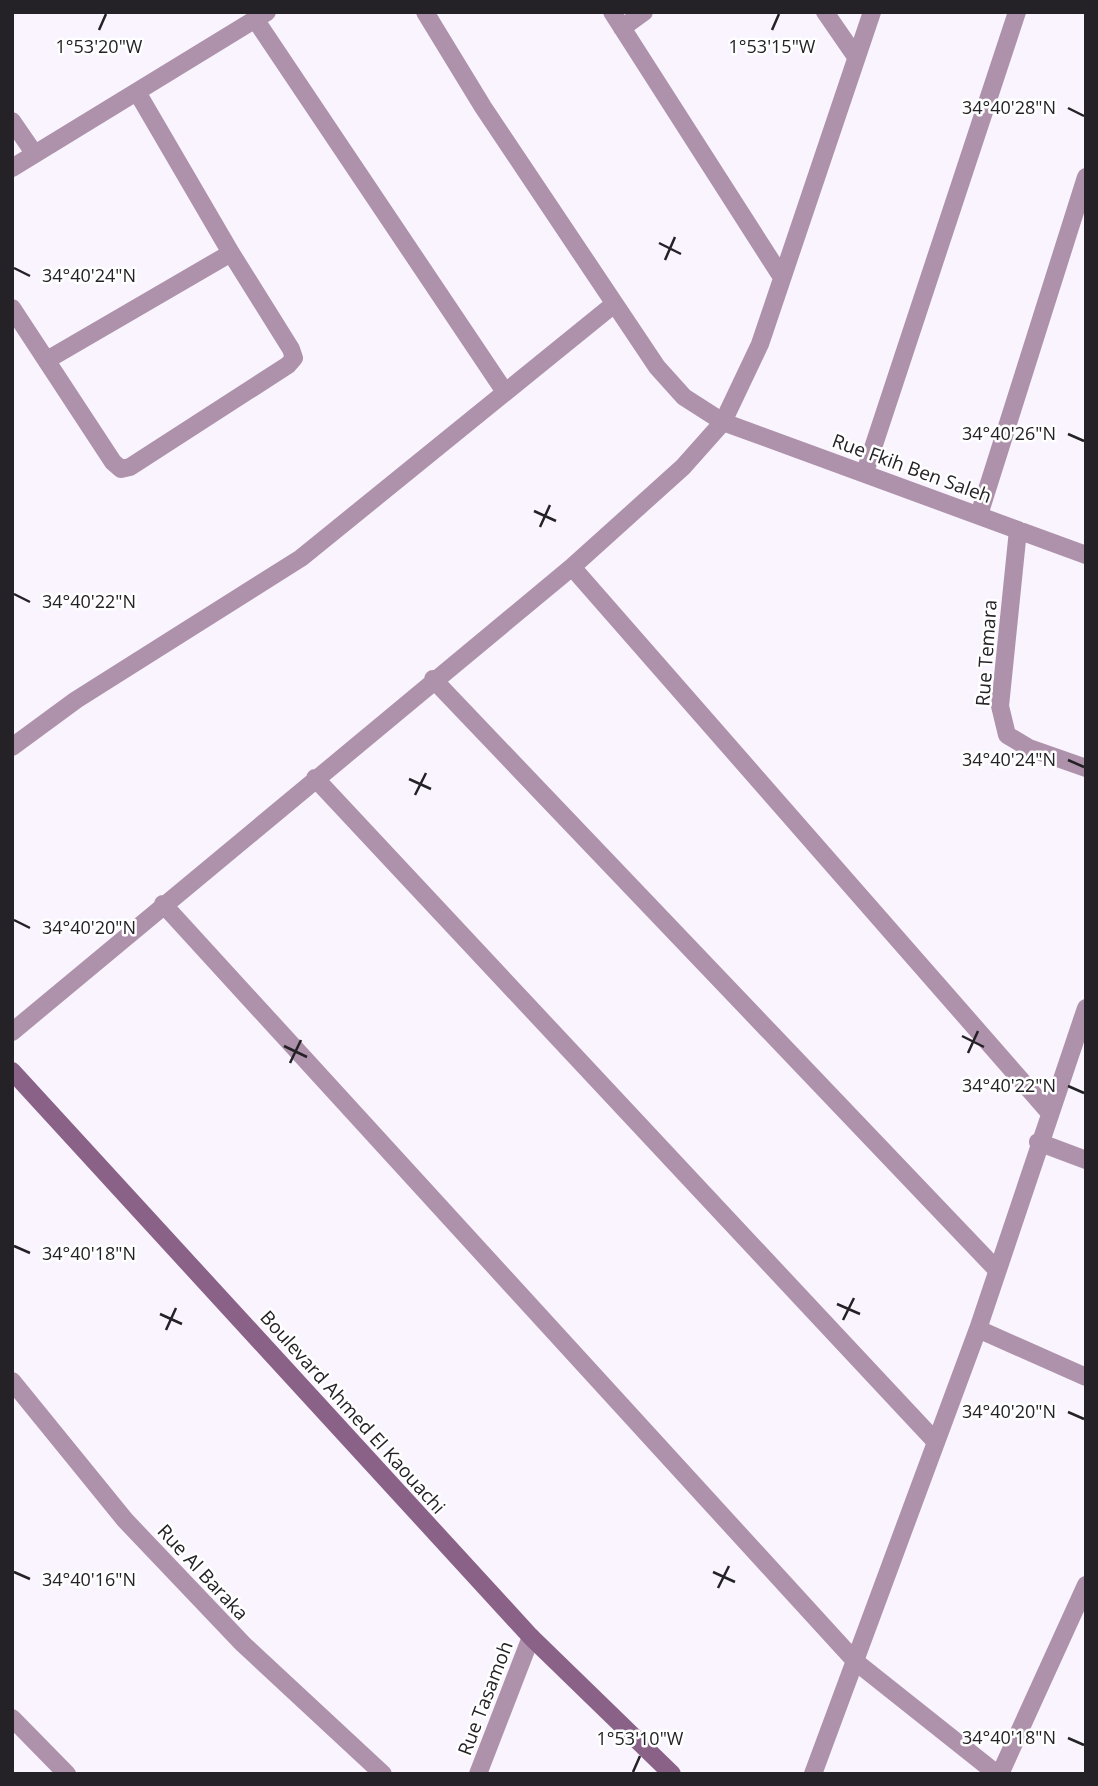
<svg xmlns="http://www.w3.org/2000/svg" width="1098" height="1786" font-family="'Open Sans',sans-serif">
<style>
.lines{fill:none;stroke-linecap:round;stroke-linejoin:round}
.street{stroke:#ae92ab;stroke-width:18}
.secondary{stroke:#8a6287;stroke-width:18}
.ticks{fill:none;stroke:#242226;stroke-width:2.5}
.labels{text-anchor:middle;stroke-width:5;stroke-linejoin:round;paint-order:stroke}
.street-label{font-size:19px;fill:#242226;stroke:#fff}
.ticks-label{font-size:18px;text-anchor:middle;fill:#242226;stroke:#fff;stroke-width:5;stroke-linejoin:round;paint-order:stroke}
</style>
<rect width="100%" height="100%" fill="#f9f4fe"/>
<g class="lines">
<path class="street" d="M 425,12 L 483,107 L 657,367 L 684,397 L 723,422 L 1086,555
M 612,12 L 781,276
M 825,12 L 856,57
M 255,19 L 505,392
M 622,28 L 644,12
M 12,121 L 34,153
M 12,168 L 267,12
M 12,308 L 113,462 L 121,469 L 130,467 L 288,365 L 294,358 L 291,349 L 231,253 L 137,92
M 47,360 L 231,253
M 865,472 L 1017,12
M 979,515 L 1086,177
M 1018,530 L 1000,706 L 1007,735 L 1029,748 L 1086,768
M 572,567 L 1049,1112
M 433,679 L 997,1270
M 12,747 L 76,700 L 301,558 L 613,305
M 315,778 L 936,1442
M 163,904 L 856,1662 L 997,1774
M 12,1032 L 572,567 L 683,467 L 723,422 L 760,344 L 872,12
M 1038,1142 L 1086,1160
M 978,1329 L 1086,1377
M 12,1381 L 125,1520 L 243,1644 L 383,1774
M 12,1718 L 67,1774
M 478,1774 L 531,1637
M 813,1774 L 978,1329 L 1086,1008
M 1000,1774 L 1086,1585"/>
<path class="secondary" d="M 12,1071 L 531,1637 L 672,1774"/>
</g>
<path class="ticks" d="M 99,30 L 106,14M 772,30 L 779,14M 1068,108 L 1084,116M 659,243 L 681,254M 665,260 L 675,237M 14,268 L 30,276M 1068,434 L 1084,441M 534,511 L 556,521M 540,527 L 550,505M 14,594 L 30,602M 1068,760 L 1084,767M 409,779 L 431,789M 415,795 L 426,773M 14,920 L 30,928M 962,1036 L 984,1047M 284,1046 L 307,1057M 968,1053 L 978,1031M 290,1063 L 301,1040M 1068,1086 L 1084,1093M 14,1246 L 30,1253M 837,1304 L 860,1314M 160,1314 L 182,1324M 843,1320 L 854,1298M 166,1330 L 176,1308M 1068,1412 L 1084,1419M 14,1572 L 30,1579M 713,1572 L 735,1582M 718,1588 L 729,1566M 1068,1738 L 1084,1745M 633,1772 L 640,1756"/>
<g class="labels">
<g class="street-label">
<text transform="translate(912 468) rotate(20)" y="7">Rue Fkih Ben Saleh</text>
<text transform="translate(986 653) rotate(-86)" y="7">Rue Temara</text>
<text transform="translate(353 1412) rotate(48)" y="7">Boulevard Ahmed El Kaouachi</text>
<text transform="translate(203 1572) rotate(47)" y="7">Rue Al Baraka</text>
<text transform="translate(485 1698) rotate(-69)" y="7">Rue Tasamoh</text>
</g>
</g>
<g class="ticks-label">
<text x="99" y="53">1°53'20"W</text>
<text x="772" y="53">1°53'15"W</text>
<text x="1009" y="114">34°40'28"N</text>
<text x="89" y="282">34°40'24"N</text>
<text x="1009" y="440">34°40'26"N</text>
<text x="89" y="608">34°40'22"N</text>
<text x="1009" y="766">34°40'24"N</text>
<text x="89" y="934">34°40'20"N</text>
<text x="1009" y="1092">34°40'22"N</text>
<text x="89" y="1260">34°40'18"N</text>
<text x="1009" y="1418">34°40'20"N</text>
<text x="89" y="1586">34°40'16"N</text>
<text x="1009" y="1744">34°40'18"N</text>
<text x="640" y="1745">1°53'10"W</text>
</g>
<rect width="1098" height="1786" fill="none" stroke="#242226" stroke-width="28"/>
</svg>
